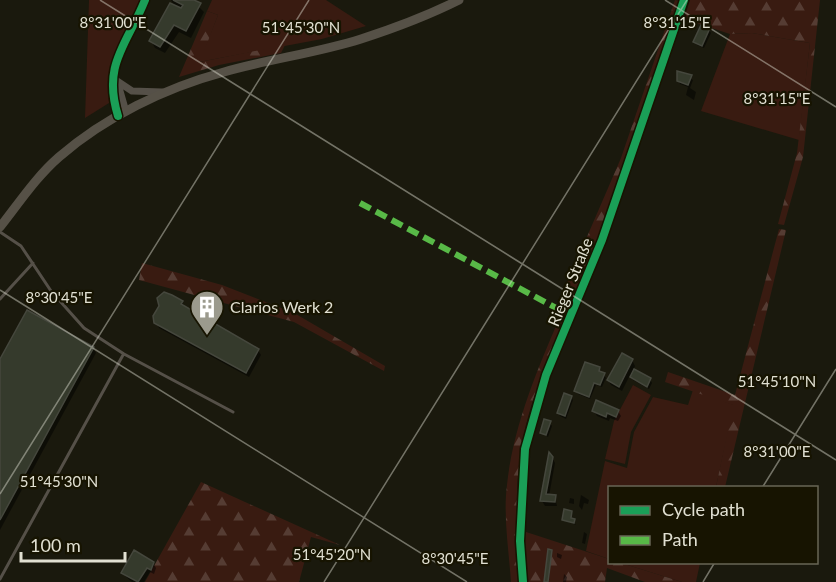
<svg xmlns="http://www.w3.org/2000/svg" width="836" height="582" font-family="Lato,sans-serif">
<style>
.green{fill:#391b11}
.forest{fill:url(#forest-firs)}
.shadow{fill:#0007}
.building{fill:#353a2c;stroke:#45473d;stroke-width:1.5}
.lines{fill:none;stroke-linecap:round;stroke-linejoin:round}
.service{stroke:#555048;stroke-width:3}
.minor{stroke:#555048;stroke-width:7}
.secondary{stroke:#565147;stroke-width:9}
.quiet{stroke:#58b947;stroke-width:6;stroke-dasharray:12 6;stroke-linecap:butt}
.cycleway-casing{stroke:#171401;stroke-width:11}
.cycleway{stroke:#1a9f57;stroke-width:8}
.ticks{fill:none;stroke:#e1e0d2;stroke-width:1.5;stroke-opacity:0.45}
.labels{text-anchor:middle;stroke-width:4.5;stroke-linejoin:round;paint-order:stroke}
.street-label{font-size:16px;fill:#e1e0d2;stroke:#171401}
.poi-label{font-size:16px;fill:#e1e0d2;stroke:#171401;text-anchor:start}
.ticks-label{font-size:15px;text-anchor:middle;fill:#e1e0d2;stroke:#171401;stroke-width:4.5;stroke-linejoin:round;paint-order:stroke}
</style>
<defs>
<pattern id="forest-firs" width="22" height="20" patternUnits="userSpaceOnUse" patternTransform="scale(1.5)"><rect width="22" height="20" fill="#391b11"/><path d="M5 1l3.5 6h-7zM16 11l3.5 6h-7z" fill="#553c33"/></pattern>
</defs>
<rect width="100%" height="100%" fill="#1a190d"/>
<path class="green" d="M 89,0 L 141,0 C 128,36 106,63 109,103 L 85,118 Z
M 212,0 L 326,0 L 366,26 L 322,39 L 199,62 L 218,15 L 207,11 Z
M 752,33 L 810,43 L 799,140 L 701,111 L 730,34 Z
M 633,385 L 651,395 L 631,432 L 625,464 L 605,459 L 614,421 Z
M 693,390 L 734,405 L 716,487 L 610,488 L 609,559 L 586,551 L 605,461 L 627,468 L 634,432 L 653,397 L 688,405 Z
M 621,563 L 700,563 L 696,582 L 682,582 Z"/>
<path class="forest" d="M 675,0 L 680,1 C 647,105 612,208 568,309 L 558,304 L 621,158 Z
M 690,0 L 820,0 L 803,157 L 784,225 L 778,224 L 797,153 L 810,43 L 752,33 L 730,34 L 684,19 Z
M 207,11 L 218,15 L 200,62 L 285,45 L 281,53 L 219,65 L 179,77 Z
M 779,229 L 786,230 L 725,487 L 716,487 L 733,405 L 665,382 L 668,372 L 735,395 Z
M 142,263 L 222,285 L 294,313 L 385,366 L 384,371 L 294,322 L 139,280 Z
M 560,317 L 565,320 C 547,361 528,405 521,449 C 514,493 517,538 519,582 L 511,582 C 509,551 503,516 507,485 C 513,427 537,370 560,317 Z
M 201,482 L 340,545 L 311,537 L 299,582 L 145,582 Z
M 523,531 L 609,559 L 610,562 L 621,563 L 682,582 L 645,582 L 607,568 L 605,582 L 526,582 Z"/>
<path class="shadow" d="M 171,0 L 192,0 L 204,12 L 191,38 L 179,32 L 165,53 L 155,48 L 151,41 L 175,7 Z
M 709,30 L 711,33 L 704,48 L 697,45 L 695,42 Z
M 678,73 L 693,80 L 690,88 L 696,92 L 694,100 L 686,95 L 688,87 L 680,84 L 677,77 Z
M 182,302 L 185,307 L 258,350 L 261,355 L 249,377 L 159,328 L 156,322 L 161,307 Z
M 93,348 L 96,353 L 0,530 L 0,363 Z
M 632,360 L 635,366 L 633,370 L 650,379 L 652,383 L 649,389 L 633,380 L 630,375 L 622,391 L 611,385 L 608,380 Z
M 599,369 L 606,378 L 602,387 L 596,385 L 590,399 L 578,394 L 576,391 Z
M 571,397 L 573,400 L 566,419 L 560,416 L 558,413 Z
M 594,411 L 618,411 L 621,416 L 618,421 L 610,418 L 609,421 L 597,416 Z
M 550,423 L 552,426 L 548,437 L 541,432 Z
M 550,454 L 555,463 L 549,496 L 555,497 L 557,506 L 545,506 L 542,501 Z
M 581,495 L 589,500 L 588,504 L 584,503 L 582,510 L 579,506 Z
M 570,498 L 574,499 L 574,504 L 569,503 Z
M 571,512 L 572,520 L 576,525 L 563,519 Z
M 584,532 L 587,534 L 585,544 L 582,543 Z
M 551,551 L 549,582 L 545,582 Z
M 557,553 L 562,555 L 561,559 L 557,557 Z
M 153,563 L 156,568 L 154,574 L 150,572 L 144,582 L 132,582 L 122,573 Z
M 564,574 L 567,577 L 566,582 L 563,582 Z"/>
<path class="building" d="M 173,0 L 194,0 L 201,3 L 186,31 L 174,25 L 160,47 L 149,41 L 170,3 L 181,8 L 183,5 Z
M 701,25 L 710,28 L 702,46 L 693,42 Z
M 677,71 L 692,75 L 688,85 L 677,81 Z
M 164,292 L 172,295 L 183,301 L 181,304 L 259,349 L 246,373 L 154,323 L 153,316 L 159,306 L 157,298 Z
M 27,310 L 94,347 L 0,520 L 0,359 Z
M 622,353 L 633,359 L 619,387 L 607,380 Z
M 585,362 L 600,367 L 599,371 L 605,373 L 600,385 L 594,383 L 589,397 L 574,391 Z
M 634,369 L 651,378 L 647,387 L 630,377 Z
M 564,393 L 572,396 L 565,416 L 557,413 Z
M 596,400 L 619,410 L 616,417 L 607,413 L 606,417 L 592,411 Z
M 544,419 L 551,421 L 546,435 L 540,433 Z
M 549,452 L 553,457 L 546,494 L 556,495 L 555,502 L 540,501 Z
M 564,509 L 572,511 L 571,518 L 575,519 L 574,523 L 562,520 Z
M 548,549 L 552,550 L 548,582 L 544,582 Z
M 134,550 L 154,562 L 151,570 L 147,568 L 138,582 L 121,573 Z"/>
<g class="lines">
<path class="service" d="M 0,232 L 21,246 L 51,291 L 84,328 L 124,354 L 233,412
M 0,299 L 33,263
M 0,579 L 123,355"/>
<path class="minor" d="M 117,81 L 132,91 L 162,92
M 118,84 L 126,112
M 118,116 C 102,64 127,45 145,0
M 523,582 L 520,541 L 525,449 L 546,375 L 602,240 L 684,0"/>
<path class="secondary" d="M 0,227 C 19,203 36,177 59,157 C 105,117 165,88 224,72 C 269,59 317,53 361,39 C 395,28 427,16 459,0"/>
<path class="quiet" d="M 360,203 L 571,316"/>
<defs>
<path id="cycleway" d="M 118,116 C 102,64 127,45 145,0
M 523,582 L 520,541 L 525,449 L 546,375 L 602,240 L 684,0"/>
</defs>
<use href="#cycleway" class="cycleway-casing"/>
<use href="#cycleway" class="cycleway"/>
</g>
<path class="ticks" d="M 100,0 L 836,460M 665,0 L 836,107M 0,290 L 467,582M 762,488 L 836,369M 0,494 L 309,0M 324,582 L 687,0M 703,582 L 715,562"/>
<defs>
<symbol id="building-pin" viewBox="-11 -11 22 30"><path d="M0 17L-7.5 6A9.5 9.5 0 1 1 7.5 6Z" fill="#9b9a8d" stroke="#171401"/><path d="M-4-6H4V6H1V3H-1V6H-4ZM-2.5-4.3h1.7v1.8h-1.7ZM.8-4.3h1.7v1.8H.8ZM-2.5-1h1.7V.8h-1.7ZM.8-1h1.7V.8H.8Z" fill="#fff"/></symbol>
</defs>
<g fill-rule="evenodd">
<use href="#building-pin" x="188" y="288" width="38" height="52"/>
</g>
<g class="labels">
<g class="street-label">
<text transform="translate(570 282) rotate(-68)" y="6">Rieger Straße</text>
</g>
<g class="poi-label">
<text x="230" y="313">Clarios Werk 2</text>
</g>
</g>
<g class="ticks-label">
<text x="677" y="28">8°31'15"E</text>
<text x="113" y="28">8°31'00"E</text>
<text x="301" y="33">51°45'30"N</text>
<text x="777" y="104">8°31'15"E</text>
<text x="59" y="303">8°30'45"E</text>
<text x="777" y="387">51°45'10"N</text>
<text x="777" y="457">8°31'00"E</text>
<text x="59" y="487">51°45'30"N</text>
<text x="332" y="560">51°45'20"N</text>
<text x="455" y="564">8°30'45"E</text>
</g>
<rect x="608" y="486" width="210" height="78" fill="#171401" stroke="#686655" stroke-width="1.5"/>
<rect x="620" y="506" width="30" height="9" fill="#1a9f57" stroke="#686655" stroke-width="1.5"/>
<text x="662" y="516" font-size="18" fill="#e1e0d2">Cycle path</text>
<rect x="620" y="536" width="30" height="9" fill="#58b947" stroke="#686655" stroke-width="1.5"/>
<text x="662" y="546" font-size="18" fill="#e1e0d2">Path</text>
<path d="M21 552v9h104v-9" fill="none" stroke="#e1e0d2" stroke-width="3"/>
<text x="30" y="552" font-size="18" fill="#e1e0d2" stroke="#171401" stroke-width="4.5" paint-order="stroke">100 m</text>
</svg>
